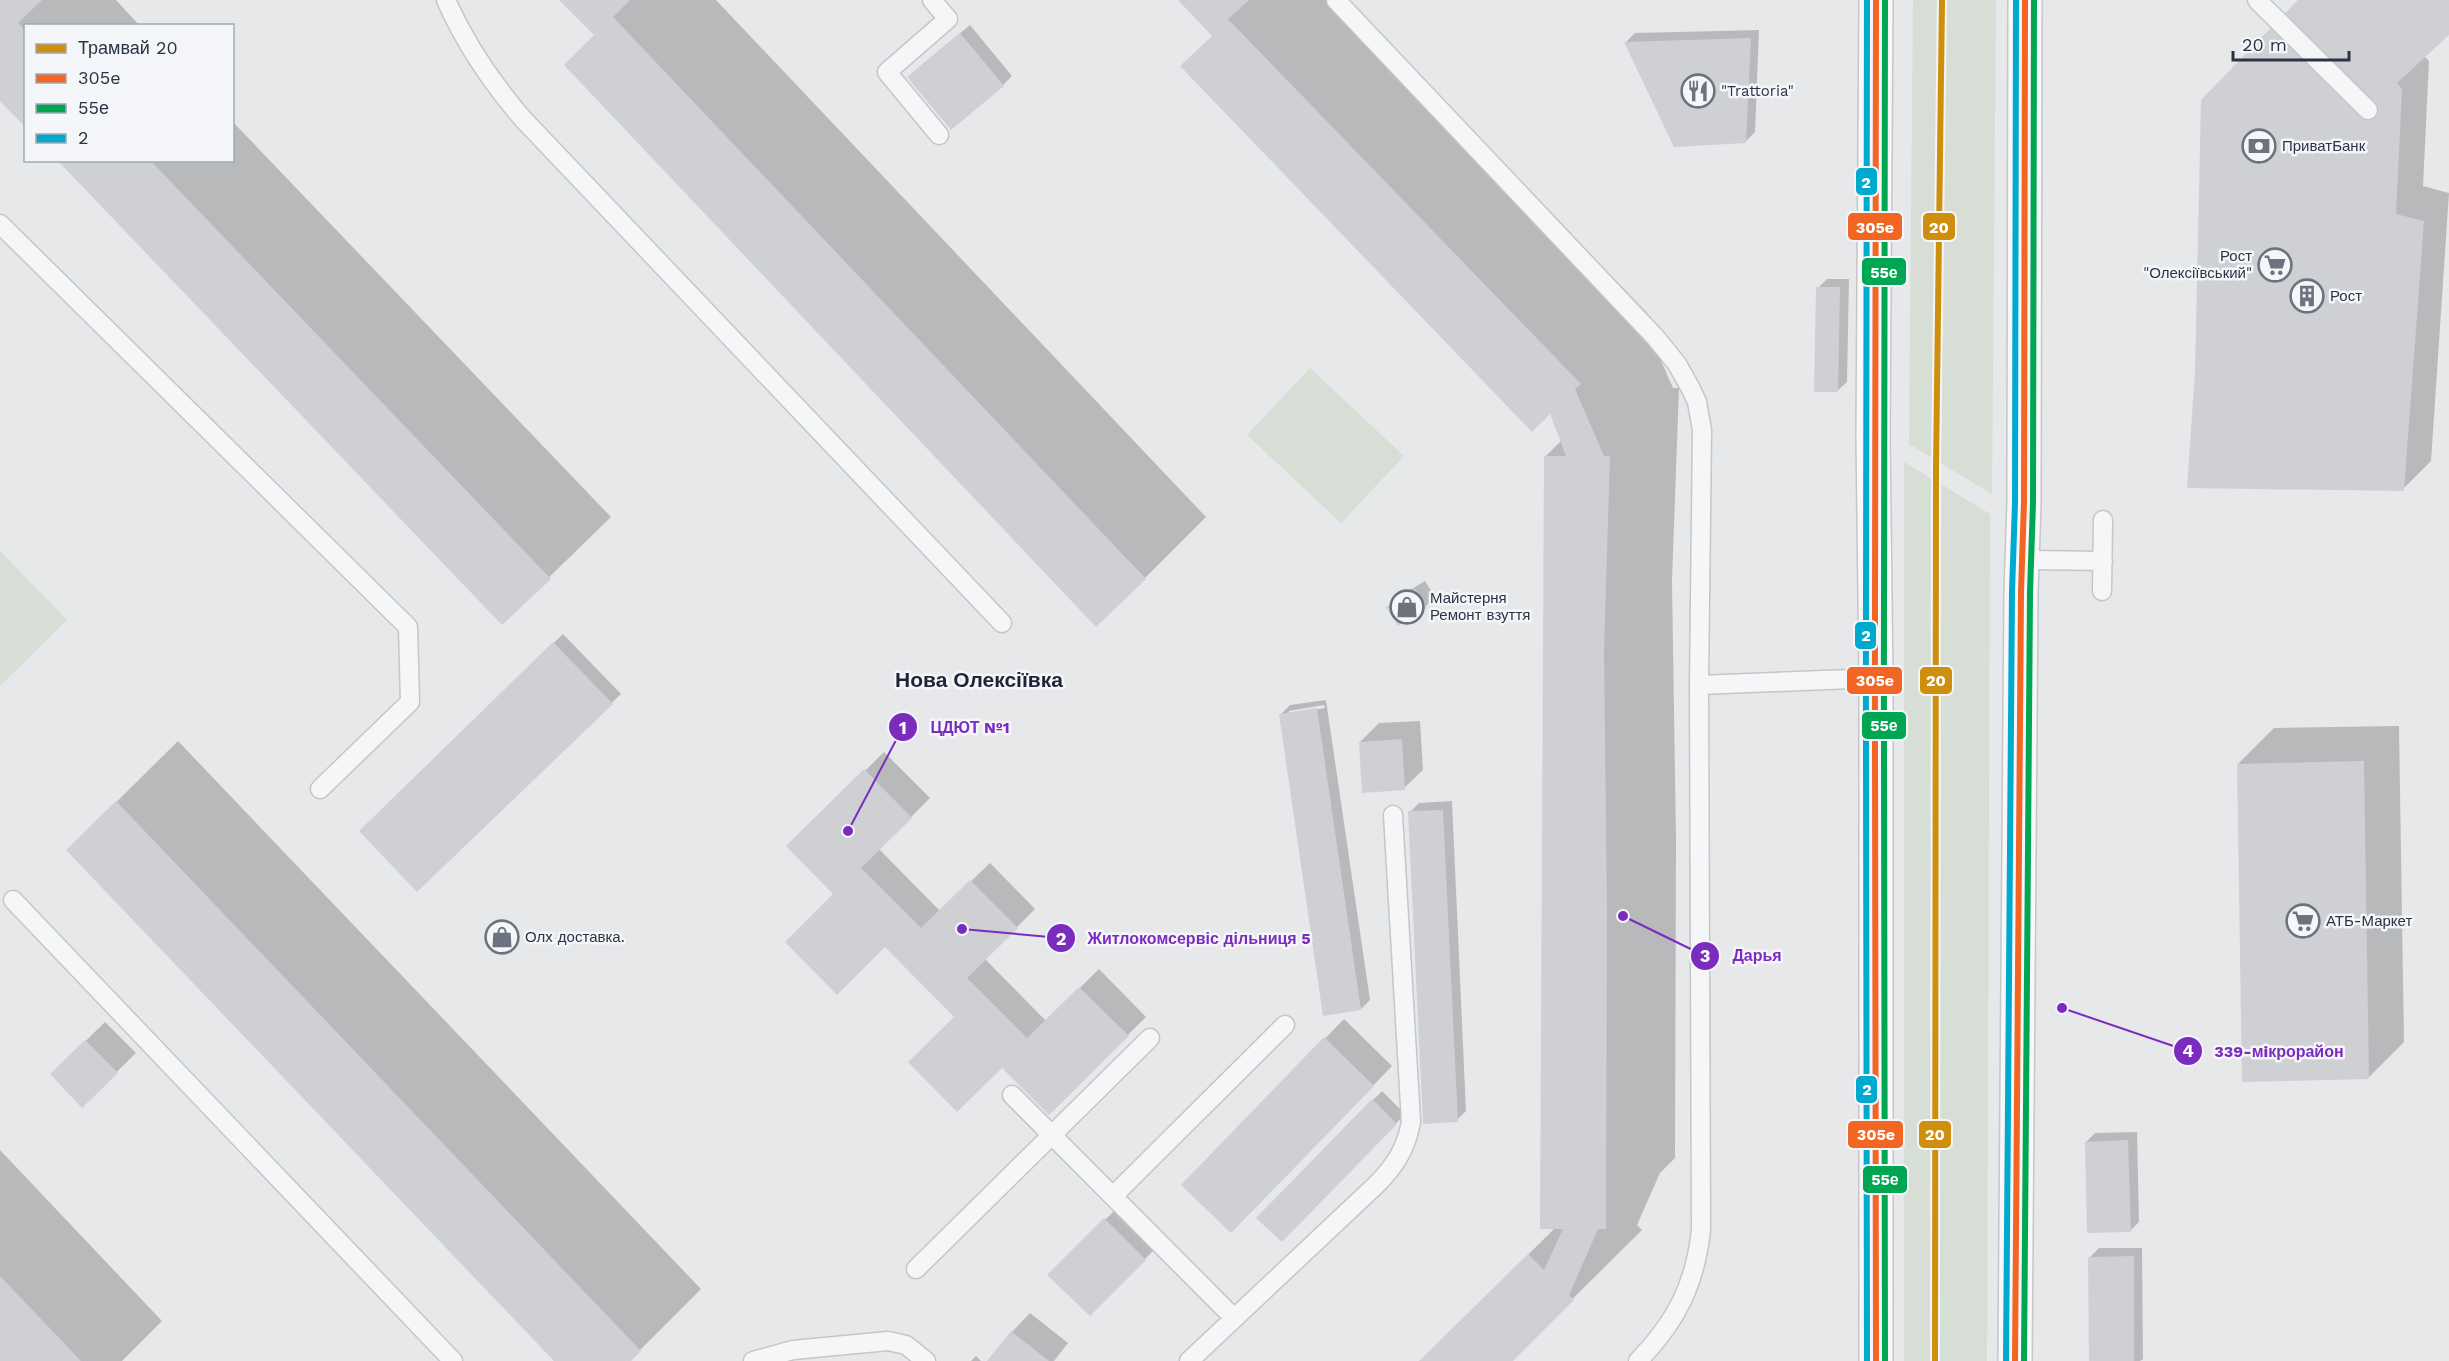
<svg xmlns="http://www.w3.org/2000/svg" width="2449" height="1361" font-family="'Work Sans',sans-serif">
<style>
.green{fill:#d6ded6}
.shadow{fill:#0003;fill-rule:evenodd}
.building{fill:#ced0d3}
.lines{fill:none;stroke-linecap:round;stroke-linejoin:round}
.lane-casing{stroke:#c4c6c8;stroke-width:21}
.secondary-casing{stroke:#c4c6c8;stroke-width:36}
.lane{stroke:#f5f6f7;stroke-width:18}
.secondary{stroke:#f8f8f8;stroke-width:33}
.bus-1-casing{stroke:#f4f6f9;stroke-width:10}
.bus-2-casing{stroke:#f4f6f9;stroke-width:10}
.bus-3-casing{stroke:#f4f6f9;stroke-width:10}
.bus-1{stroke:#f26522;stroke-width:6}
.bus-2{stroke:#00a651;stroke-width:6}
.bus-3{stroke:#00a9ce;stroke-width:6}
.tram-1-casing{stroke:#f4f6f9;stroke-width:10}
.tram-1{stroke:#ce8f0e;stroke-width:6}
.labels{text-anchor:middle;stroke-width:5;stroke-linejoin:round;paint-order:stroke}
.poi-label{font-size:15px;fill:#2b3445;stroke:#f4f6f9;text-anchor:start}
.district-label{font-size:21px;font-weight:bold;fill:#1d2536;stroke:#f4f6f9}
.leader{fill:none;stroke:#7b2cbf;stroke-width:2}
.callout-dot{fill:#7b2cbf;stroke:#f4f6f9;stroke-width:2}
.mark-label{font-size:18px;text-anchor:middle;font-weight:bold;fill:#fff}
.callout-label{font-size:16px;text-anchor:middle;font-weight:bold;fill:#7b2cbf;stroke:#f4f6f9;stroke-width:5;stroke-linejoin:round;paint-order:stroke}
.line-badge{stroke:#f4f6f9;stroke-width:2}
.badge-label{font-size:16px;text-anchor:middle;font-weight:bold;fill:#fff}
</style>
<rect width="100%" height="100%" fill="#e6e8ea"/>
<path class="green" d="M 1913,0 L 1996,0 L 1992,494 L 1909,444 Z
M 1310,368 L 1404,456 L 1341,523 L 1247,435 Z
M 1904,462 L 1990,514 L 1987,1361 L 1904,1361 Z
M 0,551 L 67,620 L 0,686 Z"/>
<path class="shadow" d="M 0,0 L 116,0 L 140,26 L 26,26 L 26,126 L 0,99 Z
M 562,0 L 716,0 L 1206,517 L 1145,578 Z
M 1180,0 L 1346,0 L 1648,314 L 1643,319 L 1673,388 L 1679,388 L 1672,580 L 1676,840 L 1675,1158 L 1660,1173 L 1637,1225 L 1642,1230 L 1510,1361 L 1421,1361 L 1555,1228 L 1545,457 L 1562,440 L 1551,411 Z
M 2300,0 L 2449,0 L 2449,33 L 2424,56 L 2429,61 L 2423,186 L 2449,193 L 2431,461 L 2403,489 Z
M 970,25 L 1012,76 L 1003,85 L 918,68 Z
M 1759,30 L 1755,132 L 1746,141 L 1626,42 L 1635,33 Z
M 232,121 L 611,517 L 502,623 L 59,160 L 232,160 Z
M 1827,279 L 1849,279 L 1847,382 L 1837,391 L 1818,288 Z
M 1425,581 L 1435,597 L 1426,606 L 1399,624 L 1388,607 L 1397,598 Z
M 563,634 L 621,694 L 417,890 L 361,831 Z
M 1326,700 L 1370,1000 L 1361,1009 L 1281,714 L 1290,705 ZM 1324,705 L 1325,708 L 1289,714 L 1289,711 Z
M 1420,721 L 1423,770 L 1404,788 L 1360,742 L 1379,723 Z
M 2399,726 L 2404,1042 L 2368,1078 L 2238,764 L 2274,728 Z
M 178,741 L 701,1289 L 629,1361 L 556,1361 L 68,850 Z
M 884,752 L 930,798 L 879,849 L 940,911 L 990,863 L 1035,909 L 985,959 L 1046,1021 L 1099,969 L 1146,1017 L 1049,1113 L 789,846 Z
M 1452,801 L 1466,1111 L 1457,1120 L 1410,812 L 1419,803 Z
M 1344,1019 L 1392,1066 L 1250,1213 L 1183,1185 Z
M 105,1022 L 136,1053 L 82,1106 L 52,1074 Z
M 1382,1091 L 1405,1114 L 1282,1240 L 1258,1218 Z
M 2137,1132 L 2139,1222 L 2130,1231 L 2086,1142 L 2095,1133 Z
M 0,1150 L 162,1321 L 122,1361 L 0,1361 Z
M 1114,1211 L 1154,1250 L 1090,1314 L 1050,1275 Z
M 2099,1248 L 2142,1248 L 2143,1359 L 2140,1361 L 2090,1361 L 2090,1257 Z
M 1030,1313 L 1068,1343 L 1054,1361 L 989,1361 L 1012,1332 Z
M 976,1356 L 981,1361 L 971,1361 Z"/>
<path class="building" d="M 0,0 L 42,0 L 18,23 L 26,31 L 26,128 L 0,101 Z
M 559,0 L 630,0 L 613,17 L 1146,579 L 1096,627 L 564,65 L 594,35 Z
M 1178,0 L 1249,0 L 1228,19 L 1581,384 L 1575,389 L 1604,456 L 1610,456 L 1604,650 L 1607,910 L 1606,1229 L 1598,1229 L 1569,1295 L 1574,1300 L 1513,1361 L 1419,1361 L 1528,1254 L 1544,1270 L 1563,1229 L 1540,1229 L 1544,456 L 1566,456 L 1550,414 L 1532,432 L 1180,66 L 1212,36 Z
M 2298,0 L 2449,0 L 2449,35 L 2397,83 L 2402,89 L 2396,214 L 2424,221 L 2404,491 L 2187,488 L 2195,372 L 2201,100 Z
M 960,33 L 1004,86 L 951,130 L 907,77 Z
M 1751,38 L 1746,143 L 1674,147 L 1624,42 Z
M 57,160 L 150,160 L 551,579 L 502,625 Z
M 1816,287 L 1840,287 L 1838,392 L 1814,392 Z
M 1415,589 L 1427,608 L 1398,626 L 1386,607 Z
M 553,642 L 613,704 L 417,892 L 359,831 Z
M 1317,708 L 1361,1010 L 1323,1016 L 1279,714 Z
M 1402,739 L 1405,790 L 1362,793 L 1359,742 Z
M 2364,761 L 2369,1079 L 2242,1082 L 2237,764 Z
M 864,769 L 912,818 L 861,868 L 921,928 L 970,880 L 1018,928 L 967,978 L 1027,1038 L 1079,987 L 1129,1036 L 1049,1115 L 1002,1068 L 957,1112 L 908,1062 L 954,1017 L 885,947 L 837,995 L 785,942 L 833,894 L 786,846 Z
M 116,801 L 641,1351 L 631,1361 L 554,1361 L 66,850 Z
M 1443,810 L 1458,1122 L 1423,1124 L 1408,811 Z
M 1324,1037 L 1374,1086 L 1231,1233 L 1181,1185 Z
M 85,1040 L 118,1073 L 82,1108 L 50,1074 Z
M 1372,1099 L 1397,1124 L 1282,1242 L 1256,1218 Z
M 2128,1140 L 2131,1232 L 2087,1233 L 2085,1142 Z
M 1104,1218 L 1146,1260 L 1090,1316 L 1047,1275 Z
M 2134,1256 L 2134,1361 L 2089,1361 L 2088,1257 Z
M 0,1276 L 81,1361 L 0,1361 Z
M 1011,1331 L 1049,1361 L 987,1361 Z"/>
<g class="lines">
<defs>
<path id="lane" d="M 446,0 C 465,43 492,83 523,119 L 1002,623
M 932,0 L 948,19 L 887,72 L 939,135
M 1336,0 L 1656,338 L 1677,364 L 1691,389 L 1697,402 L 1702,430 L 1699,685 L 1701,1230 C 1695,1285 1676,1322 1638,1361
M 2257,0 L 2368,110
M 0,224 L 408,627 L 410,702 L 320,789
M 2022,560 L 2103,561
M 2102,591 L 2103,520
M 1699,685 L 1876,678
M 13,900 L 453,1361
M 1012,1095 L 1233,1317
M 1113,1196 L 1285,1025
M 916,1269 L 1150,1038
M 753,1361 L 793,1350 L 888,1341 L 906,1345 L 926,1361
M 1189,1361 L 1376,1185 C 1395,1166 1406,1149 1411,1122 L 1393,815"/>
<path id="secondary" d="M 1876,1361 L 1876,678 L 1873,436 L 1876,0
M 2015,1361 L 2021,592 L 2024,503 L 2025,0"/>
</defs>
<use href="#lane" class="lane-casing"/>
<use href="#secondary" class="secondary-casing"/>
<use href="#lane" class="lane"/>
<use href="#secondary" class="secondary"/>
<defs>
<path id="bus-1" d="M 1876,0 C 1873,454 1876,907 1876,1361
M 2015,1361 L 2021,592 L 2024,503 L 2025,0"/>
<path id="bus-2" d="M 1885,0 C 1882,454 1885,907 1885,1361
M 2024,1361 L 2030,592 L 2033,503 L 2034,0"/>
<path id="bus-3" d="M 1867,0 C 1864,454 1867,907 1867,1361
M 2006,1361 L 2012,592 L 2015,503 L 2016,0"/>
</defs>
<use href="#bus-1" class="bus-1-casing"/>
<use href="#bus-2" class="bus-2-casing"/>
<use href="#bus-3" class="bus-3-casing"/>
<use href="#bus-1" class="bus-1"/>
<use href="#bus-2" class="bus-2"/>
<use href="#bus-3" class="bus-3"/>
<defs>
<path id="tram-1" d="M 1935,1361 L 1936,468 L 1942,0"/>
</defs>
<use href="#tram-1" class="tram-1-casing"/>
<use href="#tram-1" class="tram-1"/>
</g>
<defs>
<symbol id="restaurant-ring" viewBox="-11 -11 22 22"><circle r="9.5" fill="#f4f6f9" stroke="#6c737f" stroke-width="1.5"/><path d="M-5-6h1v4h1v-4h1v4h1v-4h1v5L-1.5 .5V6h-2V.5L-5-1ZM5-6V6H3V1.5H1.5Q1.5-4 5-6Z" fill="#6c737f"/></symbol>
<symbol id="bank-ring" viewBox="-11 -11 22 22"><circle r="9.5" fill="#f4f6f9" stroke="#6c737f" stroke-width="1.5"/><path d="M-6-4H6V4H-6ZM0-2.3a2.3 2.3 0 1 0 0 4.6a2.3 2.3 0 1 0 0-4.6Z" fill="#6c737f"/></symbol>
<symbol id="supermarket-ring" viewBox="-11 -11 22 22"><circle r="9.5" fill="#f4f6f9" stroke="#6c737f" stroke-width="1.5"/><path d="M-6-5.5h2.5l.6 2H6L4.5 2H-2.5L-4.4-4H-6ZM-1.5 3.2a1.3 1.3 0 1 0 .1 0ZM3 3.2a1.3 1.3 0 1 0 .1 0Z" fill="#6c737f"/></symbol>
<symbol id="building-ring" viewBox="-11 -11 22 22"><circle r="9.5" fill="#f4f6f9" stroke="#6c737f" stroke-width="1.5"/><path d="M-4-6H4V6H1V3H-1V6H-4ZM-2.5-4.3h1.7v1.8h-1.7ZM.8-4.3h1.7v1.8H.8ZM-2.5-1h1.7V.8h-1.7ZM.8-1h1.7V.8H.8Z" fill="#6c737f"/></symbol>
<symbol id="shop-ring" viewBox="-11 -11 22 22"><circle r="9.5" fill="#f4f6f9" stroke="#6c737f" stroke-width="1.5"/><path d="M-5-2.5h2.3a2.7 3.5 0 0 1 5.4 0H5L5.5 6h-11ZM-1.5-2.5h3a1.5 2.3 0 0 0-3 0Z" fill="#6c737f"/></symbol>
</defs>
<g fill-rule="evenodd">
<use href="#restaurant-ring" x="1679" y="72" width="38" height="38"/>
<use href="#bank-ring" x="2240" y="127" width="38" height="38"/>
<use href="#supermarket-ring" x="2256" y="246" width="38" height="38"/>
<use href="#building-ring" x="2288" y="277" width="38" height="38"/>
<use href="#shop-ring" x="1388" y="588" width="38" height="38"/>
<use href="#supermarket-ring" x="2284" y="902" width="38" height="38"/>
<use href="#shop-ring" x="483" y="918" width="38" height="38"/>
</g>
<g class="labels">
<g class="poi-label">
<text x="1721" y="96">"Trattoria"</text>
<text x="2282" y="151">ПриватБанк</text>
<text x="2252" y="261" text-anchor="end">Рост<tspan x="2252" dy="17">"Олексіївський"</tspan></text>
<text x="2330" y="301">Рост</text>
<text x="1430" y="603">Майстерня<tspan x="1430" dy="17">Ремонт взуття</tspan></text>
<text x="2326" y="926">АТБ-Маркет</text>
<text x="525" y="942">Олх доставка.</text>
</g>
<g class="district-label">
<text x="979" y="687">Нова Олексіївка</text>
</g>
</g>
<path class="leader" d="M848 831L903 727M962 929L1061 938M1623 916L1705 956M2062 1008L2188 1051"/>
<g class="callout-dot">
<circle cx="848" cy="831" r="6"/>
<circle cx="962" cy="929" r="6"/>
<circle cx="1623" cy="916" r="6"/>
<circle cx="2062" cy="1008" r="6"/>
<circle cx="903" cy="727" r="15"/>
<circle cx="1061" cy="938" r="15"/>
<circle cx="1705" cy="956" r="15"/>
<circle cx="2188" cy="1051" r="15"/>
</g>
<g class="mark-label">
<text x="903" y="734">1</text>
<text x="1061" y="945">2</text>
<text x="1705" y="962">3</text>
<text x="2188" y="1057">4</text>
</g>
<g class="callout-label">
<text x="970" y="733">ЦДЮТ №1</text>
<text x="1199" y="944">Житлокомсервіс дільниця 5</text>
<text x="1757" y="961">Дарья</text>
<text x="2279" y="1057">339-мiкрорайон</text>
</g>
<g class="line-badge">
<rect x="1855" y="167" width="23" height="29" rx="6" fill="#00a9ce"/>
<rect x="1922" y="212" width="34" height="29" rx="6" fill="#ce8f0e"/>
<rect x="1847" y="212" width="56" height="29" rx="6" fill="#f26522"/>
<rect x="1861" y="257" width="46" height="29" rx="6" fill="#00a651"/>
<rect x="1854" y="621" width="23" height="29" rx="6" fill="#00a9ce"/>
<rect x="1919" y="666" width="34" height="29" rx="6" fill="#ce8f0e"/>
<rect x="1846" y="666" width="57" height="29" rx="6" fill="#f26522"/>
<rect x="1861" y="711" width="46" height="29" rx="6" fill="#00a651"/>
<rect x="1855" y="1075" width="23" height="29" rx="6" fill="#00a9ce"/>
<rect x="1918" y="1120" width="34" height="29" rx="6" fill="#ce8f0e"/>
<rect x="1847" y="1120" width="57" height="29" rx="6" fill="#f26522"/>
<rect x="1862" y="1165" width="46" height="29" rx="6" fill="#00a651"/>
</g>
<g class="badge-label">
<text x="1866" y="188">2</text>
<text x="1939" y="233">20</text>
<text x="1875" y="233">305e</text>
<text x="1884" y="278">55е</text>
<text x="1866" y="641">2</text>
<text x="1936" y="686">20</text>
<text x="1875" y="686">305e</text>
<text x="1884" y="731">55е</text>
<text x="1867" y="1095">2</text>
<text x="1935" y="1140">20</text>
<text x="1876" y="1140">305e</text>
<text x="1885" y="1185">55е</text>
</g>
<rect x="24" y="24" width="210" height="138" fill="#f4f6f9" stroke="#a4a8b1" stroke-width="1.5"/>
<rect x="36" y="44" width="30" height="9" fill="#ce8f0e" stroke="#a4a8b1" stroke-width="1.5"/>
<text x="78" y="54" font-size="18" fill="#2b3445">Трамвай 20</text>
<rect x="36" y="74" width="30" height="9" fill="#f26522" stroke="#a4a8b1" stroke-width="1.5"/>
<text x="78" y="84" font-size="18" fill="#2b3445">305e</text>
<rect x="36" y="104" width="30" height="9" fill="#00a651" stroke="#a4a8b1" stroke-width="1.5"/>
<text x="78" y="114" font-size="18" fill="#2b3445">55е</text>
<rect x="36" y="134" width="30" height="9" fill="#00a9ce" stroke="#a4a8b1" stroke-width="1.5"/>
<text x="78" y="144" font-size="18" fill="#2b3445">2</text>
<path d="M2233 51v9h116v-9" fill="none" stroke="#2b3445" stroke-width="3"/>
<text x="2242" y="51" font-size="18" fill="#2b3445" stroke="#f4f6f9" stroke-width="4.5" paint-order="stroke">20 m</text>
</svg>
